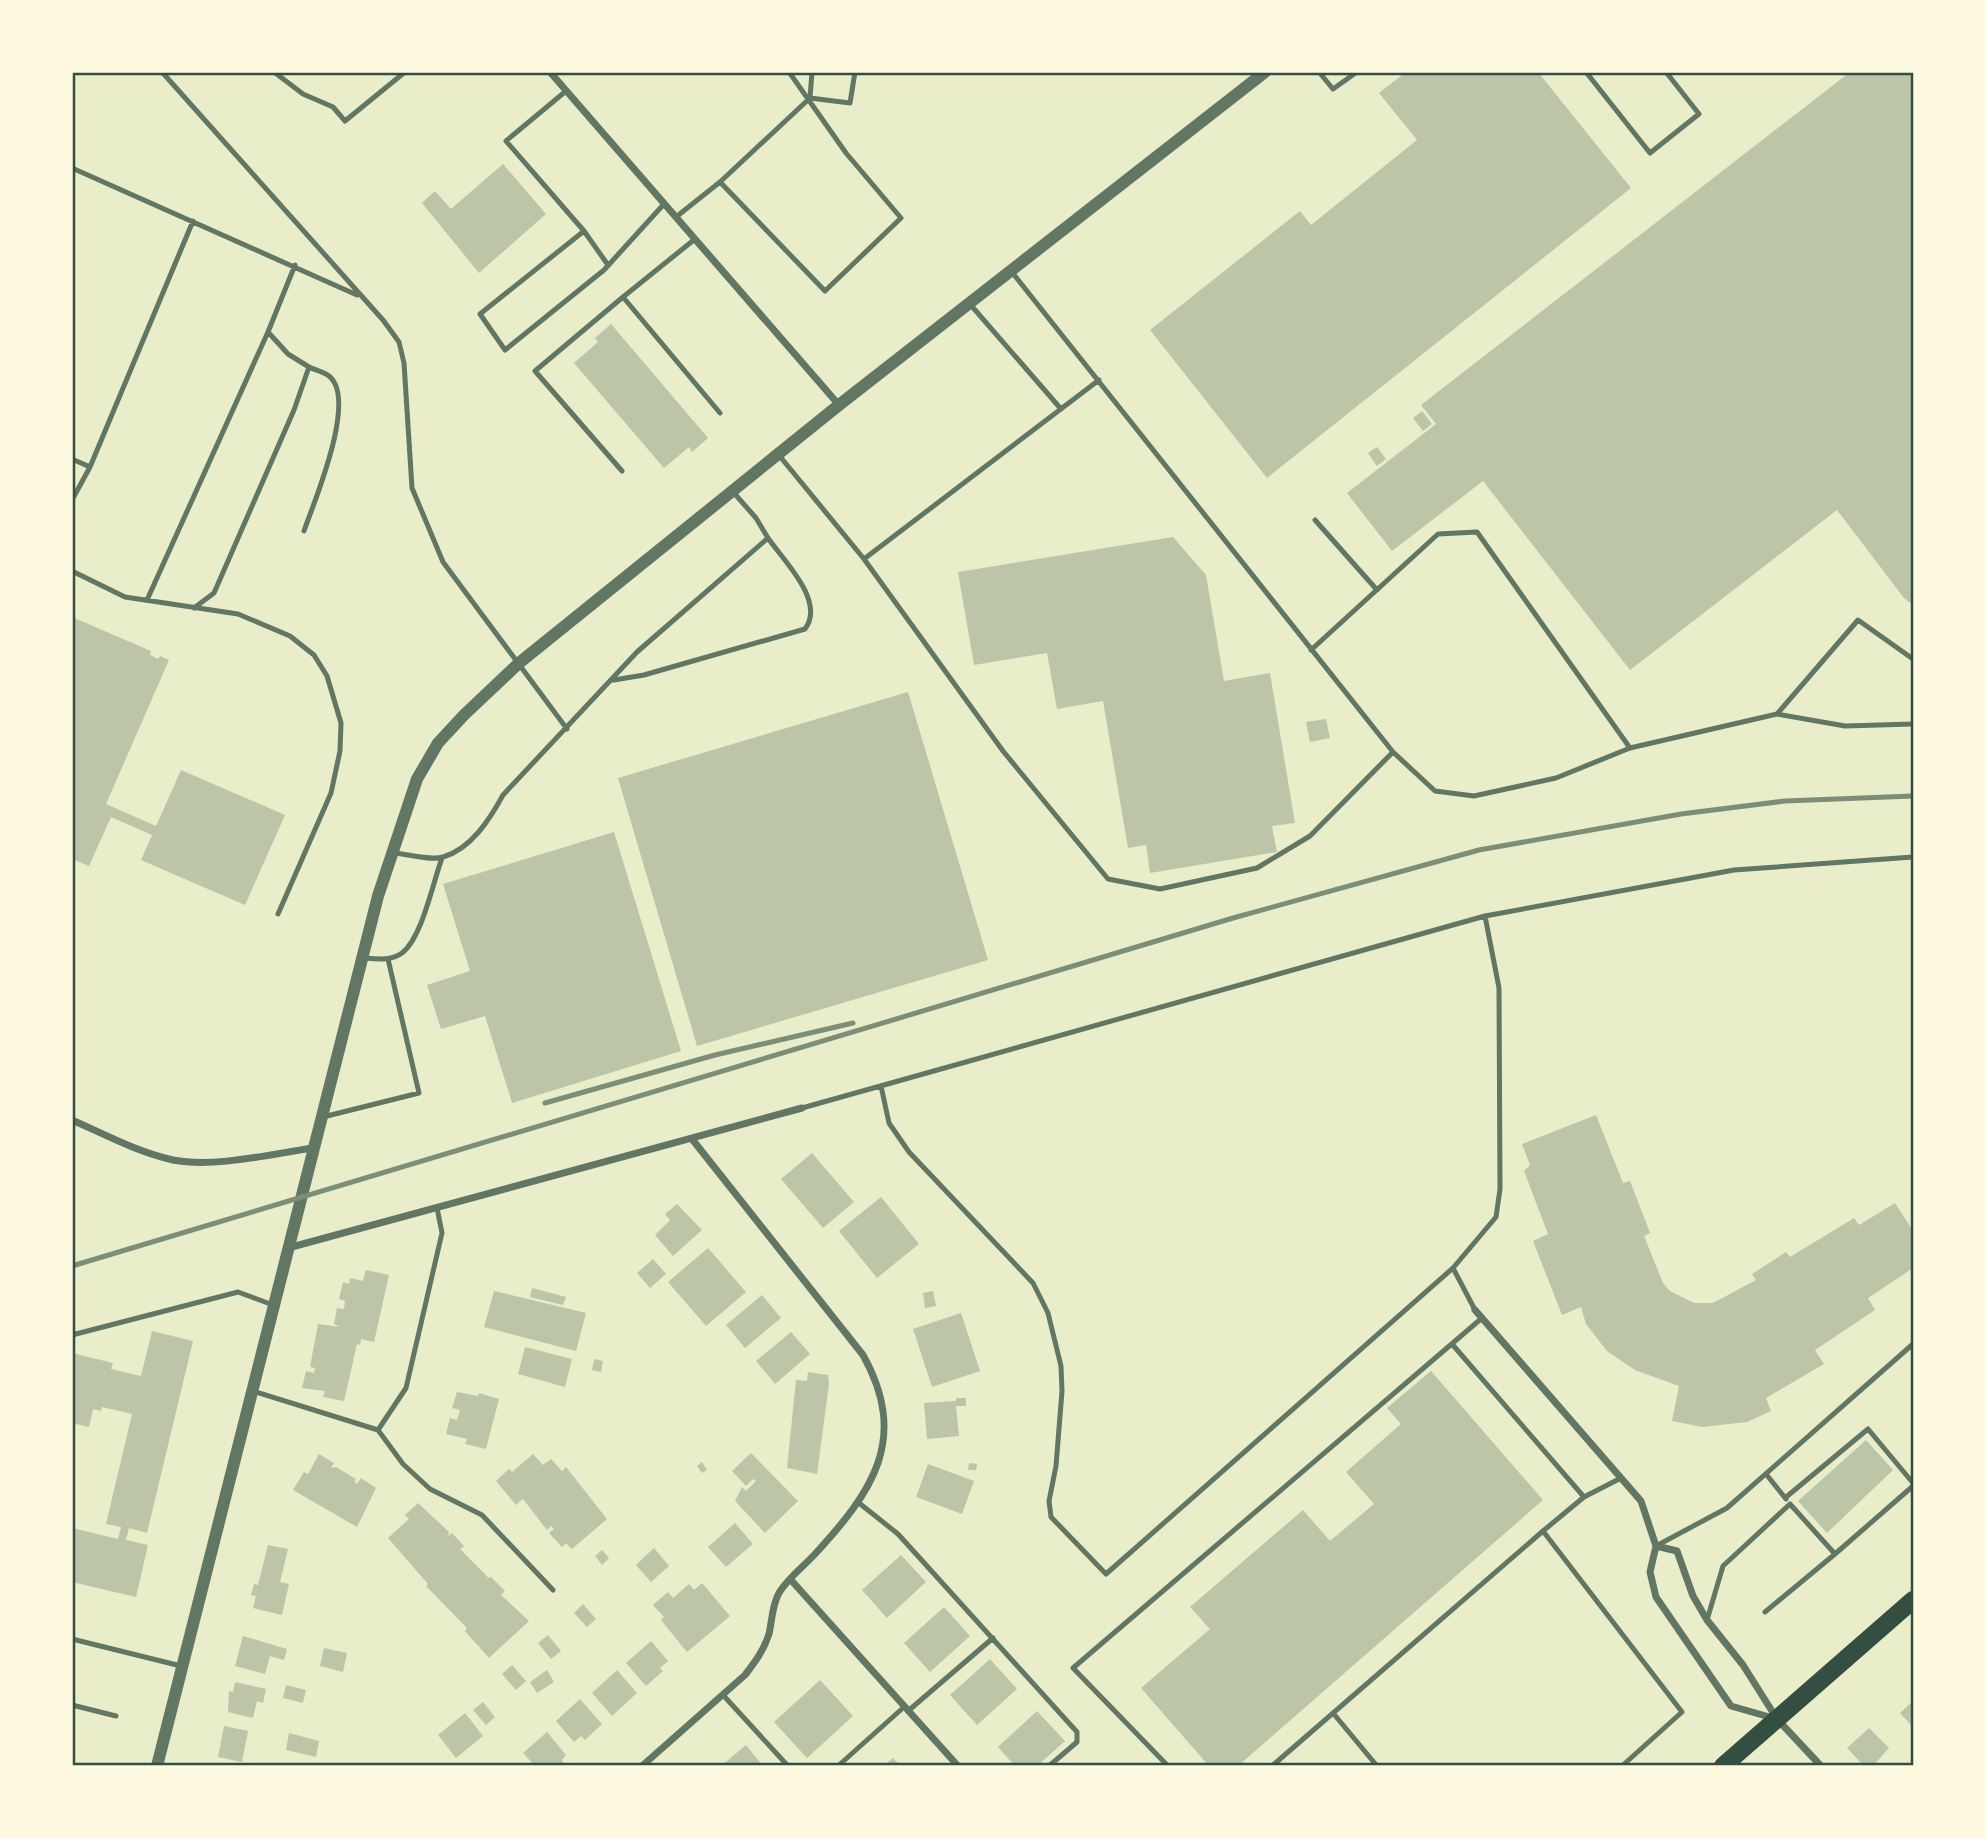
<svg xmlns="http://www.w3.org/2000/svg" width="1985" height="1838" font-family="'Work Sans',sans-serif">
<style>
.building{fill:#bcc5a7}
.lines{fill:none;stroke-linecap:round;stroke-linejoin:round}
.service{stroke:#617663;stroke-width:5}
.minor{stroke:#617663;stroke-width:7}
.tertiary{stroke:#617663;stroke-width:12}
.primary{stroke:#344e41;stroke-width:18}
.rail{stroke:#7c8e77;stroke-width:5}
.neatline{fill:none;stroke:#344e41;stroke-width:2.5}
</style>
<rect width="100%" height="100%" fill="#e9edc9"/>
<path class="building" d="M 1406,72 L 1538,72 L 1631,188 L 1267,478 L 1150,330 L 1300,211 L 1311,225 L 1417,140 L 1379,93 Z
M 1850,72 L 1913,72 L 1913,605 L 1904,598 L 1837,510 L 1630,670 L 1483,481 L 1392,551 L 1347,493 L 1436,424 L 1421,405 Z
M 503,164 L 546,214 L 479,273 L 422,203 L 435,191 L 451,209 Z
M 611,324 L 708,438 L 692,452 L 689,447 L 664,468 L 574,363 L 598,342 L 595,338 Z
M 1422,411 L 1432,424 L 1423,431 L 1413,418 Z
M 1377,447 L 1386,459 L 1377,466 L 1368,453 Z
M 1173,537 L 1206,575 L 1224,681 L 1270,673 L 1295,823 L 1272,826 L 1277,852 L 1150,873 L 1146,845 L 1128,848 L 1103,701 L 1057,709 L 1047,653 L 974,665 L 958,572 Z
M 72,617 L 151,651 L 150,655 L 158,659 L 160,656 L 169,660 L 106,804 L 156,826 L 181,770 L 285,815 L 245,905 L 141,860 L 152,835 L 111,817 L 89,866 L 72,859 Z
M 908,692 L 988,960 L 697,1046 L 618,778 Z
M 1326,719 L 1330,738 L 1310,742 L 1306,722 Z
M 614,832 L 681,1051 L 512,1103 L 485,1016 L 441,1029 L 427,985 L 470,971 L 443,884 Z
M 1596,1115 L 1623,1183 L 1630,1181 L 1650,1233 L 1644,1236 L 1663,1283 L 1670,1291 L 1694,1303 L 1713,1303 L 1756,1280 L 1752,1274 L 1786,1252 L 1790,1257 L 1854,1218 L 1859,1225 L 1895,1203 L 1913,1231 L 1913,1268 L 1868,1298 L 1875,1310 L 1815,1350 L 1824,1364 L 1766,1398 L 1771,1411 L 1747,1422 L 1702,1427 L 1672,1421 L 1679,1386 L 1635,1370 L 1607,1351 L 1586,1324 L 1581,1307 L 1562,1315 L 1533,1241 L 1548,1234 L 1524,1171 L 1530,1165 L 1522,1144 Z
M 812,1153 L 854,1202 L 823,1228 L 781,1179 Z
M 881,1197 L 919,1244 L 877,1278 L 839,1231 Z
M 677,1204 L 702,1230 L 673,1256 L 655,1235 L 670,1220 L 665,1214 Z
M 708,1248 L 746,1292 L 706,1326 L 668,1282 Z
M 653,1259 L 666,1274 L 650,1288 L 637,1273 Z
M 366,1270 L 389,1275 L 374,1342 L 361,1339 L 360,1345 L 357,1344 L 344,1401 L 323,1397 L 325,1391 L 302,1388 L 306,1371 L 314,1373 L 315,1368 L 310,1367 L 318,1324 L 340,1327 L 334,1324 L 337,1308 L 344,1309 L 345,1301 L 339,1299 L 343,1282 L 349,1284 L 350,1278 L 363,1281 Z
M 532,1288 L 566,1297 L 563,1305 L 530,1297 Z
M 494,1291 L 586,1313 L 576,1351 L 484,1327 Z
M 933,1291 L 936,1306 L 925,1308 L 923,1293 Z
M 762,1295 L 781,1318 L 745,1348 L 726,1325 Z
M 961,1313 L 980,1371 L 932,1387 L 913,1329 Z
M 152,1331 L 193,1341 L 147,1533 L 129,1528 L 126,1540 L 148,1545 L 136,1597 L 72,1582 L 72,1528 L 118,1539 L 121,1527 L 106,1524 L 132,1414 L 102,1407 L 101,1411 L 93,1409 L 89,1427 L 72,1423 L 72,1353 L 113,1363 L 111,1369 L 141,1376 Z
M 791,1332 L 810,1354 L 775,1384 L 756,1361 Z
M 525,1347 L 572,1359 L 565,1387 L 518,1374 Z
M 594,1359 L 603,1361 L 601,1372 L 592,1370 Z
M 1431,1371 L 1543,1500 L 1238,1766 L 1209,1766 L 1141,1688 L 1210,1629 L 1190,1607 L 1303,1510 L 1330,1541 L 1374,1504 L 1346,1472 L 1401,1424 L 1387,1408 Z
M 808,1372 L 828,1375 L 829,1384 L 817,1474 L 787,1468 L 796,1380 L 807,1381 Z
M 457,1392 L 478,1396 L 479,1393 L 499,1399 L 486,1449 L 465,1444 L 467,1439 L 446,1434 L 450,1418 L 457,1420 L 460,1410 L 452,1408 Z
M 956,1398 L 966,1398 L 966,1406 L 956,1406 L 959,1436 L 927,1439 L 924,1403 L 956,1401 Z
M 1866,1440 L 1893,1470 L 1827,1533 L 1798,1501 Z
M 751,1453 L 798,1501 L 765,1533 L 735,1501 L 742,1487 L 746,1491 L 756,1481 L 753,1479 L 746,1486 L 732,1471 Z
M 319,1454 L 334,1463 L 331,1468 L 336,1467 L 356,1479 L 354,1482 L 357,1484 L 361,1478 L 376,1488 L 357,1527 L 293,1490 L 304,1472 L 308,1474 Z
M 533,1454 L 543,1465 L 551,1459 L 562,1471 L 566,1467 L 607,1519 L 572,1549 L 566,1543 L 562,1547 L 549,1533 L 554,1529 L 551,1526 L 547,1530 L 523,1499 L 516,1505 L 496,1481 L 509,1469 L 512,1472 Z
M 702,1462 L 707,1470 L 702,1473 L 697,1466 Z
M 969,1463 L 977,1464 L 976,1470 L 968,1470 Z
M 928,1464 L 974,1481 L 962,1514 L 916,1497 Z
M 418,1503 L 449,1532 L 448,1536 L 452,1533 L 464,1546 L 460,1549 L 488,1577 L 486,1579 L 491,1577 L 505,1591 L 501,1595 L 529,1621 L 489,1658 L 465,1631 L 467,1628 L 426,1586 L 428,1584 L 388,1538 L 409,1519 L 405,1515 Z
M 735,1523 L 753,1544 L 726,1567 L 708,1547 Z
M 268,1545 L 288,1549 L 280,1582 L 289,1584 L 282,1615 L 253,1608 L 256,1596 L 251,1595 L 254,1584 L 258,1585 Z
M 654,1548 L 669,1566 L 651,1582 L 636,1565 Z
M 602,1550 L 609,1558 L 602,1565 L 595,1556 Z
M 901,1555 L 926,1582 L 887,1618 L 862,1590 Z
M 702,1583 L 730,1616 L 687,1652 L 661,1620 L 664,1617 L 653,1605 L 668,1592 L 673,1598 L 689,1584 L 694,1590 Z
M 583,1604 L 596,1619 L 587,1627 L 574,1613 Z
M 944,1607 L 970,1636 L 930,1672 L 904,1643 Z
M 548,1635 L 561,1651 L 551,1659 L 538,1643 Z
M 243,1636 L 287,1649 L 284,1660 L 270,1656 L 265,1674 L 235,1666 Z
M 651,1641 L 668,1661 L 660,1668 L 663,1671 L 646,1686 L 626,1663 Z
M 324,1648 L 347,1653 L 343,1672 L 320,1666 Z
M 990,1659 L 1017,1689 L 977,1725 L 950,1695 Z
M 512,1665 L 526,1681 L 516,1690 L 502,1674 Z
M 547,1670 L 554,1682 L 537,1693 L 530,1682 Z
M 617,1670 L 637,1693 L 612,1716 L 592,1693 Z
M 820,1680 L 853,1716 L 807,1758 L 774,1722 Z
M 235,1682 L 266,1689 L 263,1703 L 257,1701 L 253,1718 L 228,1712 L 229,1691 L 233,1692 Z
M 286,1685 L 306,1690 L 303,1703 L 283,1698 Z
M 580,1699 L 602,1724 L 585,1740 L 581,1736 L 574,1742 L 556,1721 Z
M 1913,1701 L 1913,1727 L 1900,1713 Z
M 483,1702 L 495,1717 L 486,1725 L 473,1710 Z
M 1037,1711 L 1065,1741 L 1037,1766 L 1015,1766 L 998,1747 Z
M 465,1713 L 483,1736 L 456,1758 L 438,1735 Z
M 224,1726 L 248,1731 L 242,1762 L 218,1757 Z
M 1869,1728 L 1889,1748 L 1873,1766 L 1864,1766 L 1847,1748 Z
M 547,1732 L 566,1755 L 562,1760 L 565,1766 L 535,1766 L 523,1753 Z
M 289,1733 L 319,1741 L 316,1757 L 286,1750 Z
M 746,1745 L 763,1766 L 721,1766 Z
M 893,1758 L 901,1766 L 883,1766 Z"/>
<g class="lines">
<path class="service" d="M 162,72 L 383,320 L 399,342 L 404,363 L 412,488 L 443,562 L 567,729
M 274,72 L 303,94 L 333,107 L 345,121 L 405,72
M 1319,72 L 1333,89 L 1357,72
M 1586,72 L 1650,153 L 1699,114 L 1666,72
M 566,91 L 506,141 L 584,231 L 608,265
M 810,98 L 850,103 L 855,72
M 72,168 L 357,295
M 720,182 L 810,98 L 812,72
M 676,217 L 720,182 L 825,291 L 901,218 L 846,153 L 789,72
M 584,231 L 480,314 L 505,350 L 604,270 L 664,204
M 695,239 L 623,297 L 720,413
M 1011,271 L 1393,752 L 1435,791 L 1474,796 L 1556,778 L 1630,748 L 1777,714 L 1845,726 L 1913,724
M 969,303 L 1061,409
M 778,454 L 864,559 L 1003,751 L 1108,879 L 1160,889 L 1257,868 L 1310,836 L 1393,752
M 72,459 L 90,467 L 72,500
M 90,467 L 193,221
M 622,471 L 535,371 L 623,297
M 1315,520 L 1377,590
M 304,531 C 314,502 358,399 329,376 C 324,372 315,370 309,367
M 864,559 L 1099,380
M 72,571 L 125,597 L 238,614 L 290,636 L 314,655 L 327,676 L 341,723 L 340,751 L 331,793 L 278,914
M 147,600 L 268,332
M 194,608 L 214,593 L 294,410 L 309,367 L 288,354 L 268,332 L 295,265
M 1311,650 L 1438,534 L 1477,532 L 1630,748
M 614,680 L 644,675 L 805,629 C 826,601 783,560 768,538
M 1777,714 L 1858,620 L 1913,659
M 394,853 C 408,854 430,861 443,857 C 471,849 490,819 503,795 L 637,652 L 768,538 L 756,518 L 734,493
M 1485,916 L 1734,870 L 1913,857
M 364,958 C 377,959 391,961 402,953 C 422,938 433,882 442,858
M 881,1086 L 889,1123 L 909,1152 L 1033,1283 L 1048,1313 L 1061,1366 L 1062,1391 L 1056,1466 L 1049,1501 L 1051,1517 L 1106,1574 L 1453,1268
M 802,1108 L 1485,916 L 1499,988 L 1500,1189 L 1496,1217 L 1453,1268 L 1475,1310
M 323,1117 L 419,1093 L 388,959
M 72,1335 L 238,1292 L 273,1305
M 1452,1344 L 1584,1497 L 1621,1478
M 253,1391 L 378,1430 L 403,1464 L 430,1489 L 482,1515 L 553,1590
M 378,1430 L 406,1388 L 442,1233 L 437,1208
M 1766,1474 L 1786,1499
M 1584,1497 L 1543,1531 L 1682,1712 L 1622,1766
M 1785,1498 L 1868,1429 L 1913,1483
M 859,1503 L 898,1534 L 1077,1732 L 1077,1742 L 1049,1766
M 1656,1546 L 1727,1508 L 1913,1344
M 1835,1554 L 1913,1486
M 1707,1620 L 1723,1566 L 1790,1504 L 1835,1554 L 1765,1612
M 72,1639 L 181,1666
M 723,1695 L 788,1766
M 72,1705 L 116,1716
M 908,1711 L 993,1638
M 1333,1713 L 1377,1766
M 838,1766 L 904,1707
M 1168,1766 L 1073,1668 L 1482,1318
M 1272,1766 L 1543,1531"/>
<path class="minor" d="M 550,72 L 839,405
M 72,1120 C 104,1134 137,1152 173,1160 C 215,1168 271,1154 313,1148
M 288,1248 L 802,1108
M 1475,1310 L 1641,1501 L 1656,1546 L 1650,1572 L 1656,1597 L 1731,1706 L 1773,1718
M 1656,1546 L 1677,1551 L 1693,1596 L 1707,1620 L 1743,1665 L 1777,1719 L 1821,1766
M 791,1580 L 958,1766
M 642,1766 L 745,1675 C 755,1662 764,1650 769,1634 C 772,1621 772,1605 779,1593 C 787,1579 804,1566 815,1554 C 872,1492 910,1439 863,1355 L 692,1139"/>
<path class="tertiary" d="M 157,1766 L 378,896 L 417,779 L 438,743 L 464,715 L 519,663 L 839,405 L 1265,72"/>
<path class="primary" d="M 1723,1766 L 1913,1600"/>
<path class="rail" d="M 545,1103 L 715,1055 L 853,1023
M 72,1266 L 1233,918 L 1479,850 L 1681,814 L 1785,801 L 1913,796"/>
</g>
<rect width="1985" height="1838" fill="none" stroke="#fefae0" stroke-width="147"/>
<rect x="74" y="74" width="1838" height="1690" class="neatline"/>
</svg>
